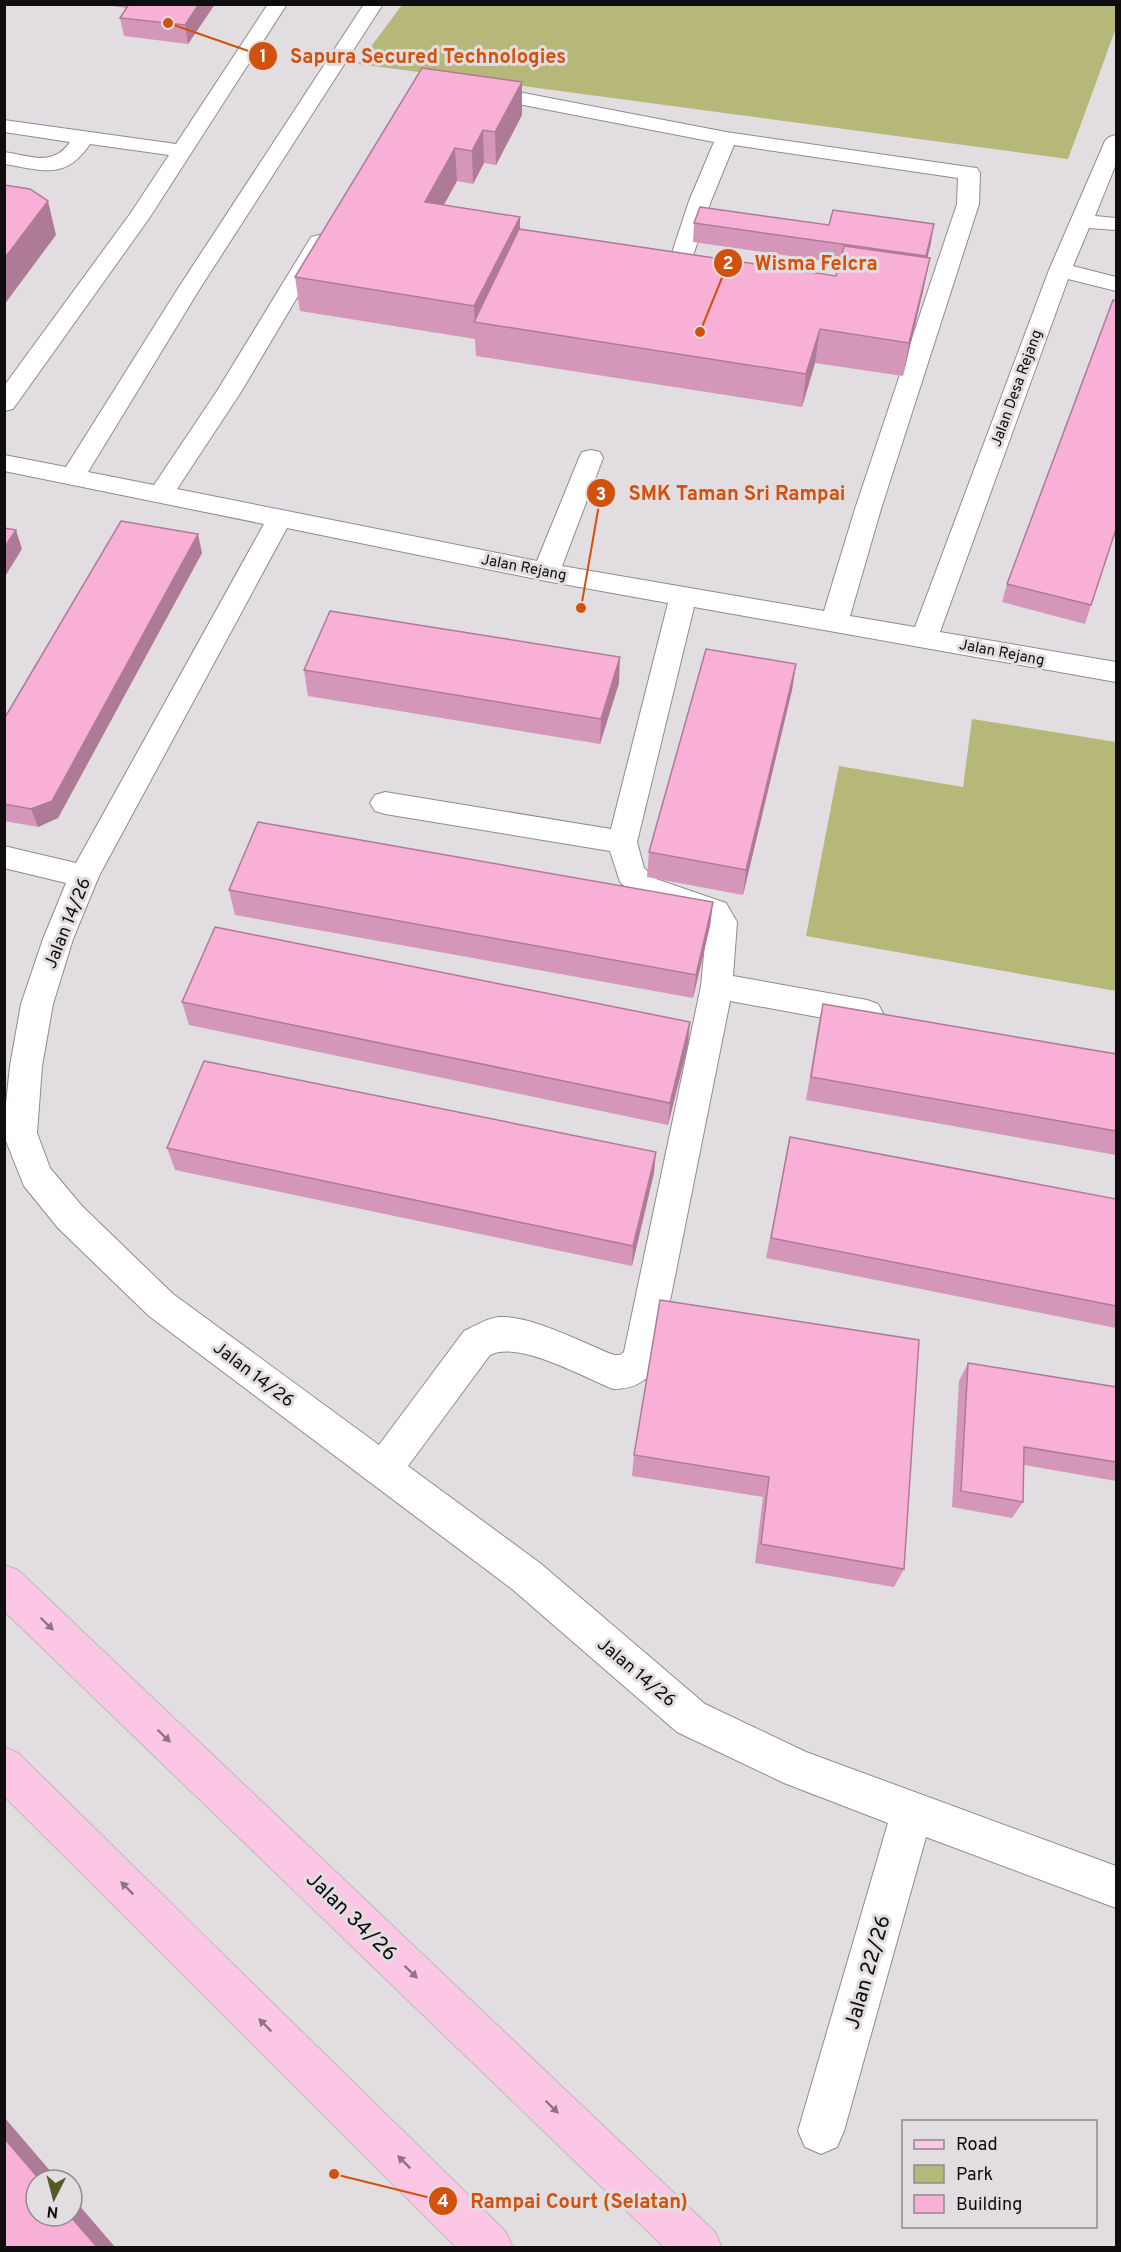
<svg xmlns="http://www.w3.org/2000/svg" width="1121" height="2252" font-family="Overpass,sans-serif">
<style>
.green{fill:#b5b879}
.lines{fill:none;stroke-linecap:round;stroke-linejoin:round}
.minor-casing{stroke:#908b8d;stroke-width:2}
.major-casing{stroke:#bcbbbc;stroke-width:2}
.minor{fill:#fff;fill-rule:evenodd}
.major{fill:#fbc7e4;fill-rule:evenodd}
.wall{fill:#d597b9}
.shaded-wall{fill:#ae7b96}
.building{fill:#f8b0d7;stroke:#ae7b96;stroke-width:1.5}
.oneway{fill:#917384}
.labels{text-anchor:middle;stroke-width:6;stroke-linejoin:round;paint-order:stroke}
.far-street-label{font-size:15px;fill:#0f0d0e;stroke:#e2dde0}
.street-label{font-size:18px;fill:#0f0d0e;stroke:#e2dde0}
.near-street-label{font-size:21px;fill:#0f0d0e;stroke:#e2dde0}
.leader{fill:none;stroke:#d2510c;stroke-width:2}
.callout-dot{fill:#d2510c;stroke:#e2dde0;stroke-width:2}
.mark-label{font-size:18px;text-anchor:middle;font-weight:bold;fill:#fff}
.callout-label{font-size:20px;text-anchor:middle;font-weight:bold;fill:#d2510c;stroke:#e2dde0;stroke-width:6;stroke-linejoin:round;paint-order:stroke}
</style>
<rect width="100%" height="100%" fill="#e2dde0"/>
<path class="green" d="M 402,5 L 1116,5 L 1116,28 L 1068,159 L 358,64 Z
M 972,719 L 1116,742 L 1116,991 L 806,936 L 839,766 L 963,787 Z"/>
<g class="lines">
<defs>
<path id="minor" d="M 268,4 L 287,4 L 150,217 L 13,409 L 4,411 L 4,386 L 130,214 L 169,155 L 90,144 C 65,181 43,170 4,164 L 4,152 C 31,156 53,167 70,142 L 4,132 L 4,120 L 176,144 Z
M 364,4 L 383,4 L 199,290 L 88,472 L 154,485 L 217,391 L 308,242 L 311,237 L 319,235 L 327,237 L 330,242 L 241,392 L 177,489 L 537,561 L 579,458 L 582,452 L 591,450 L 600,452 L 603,458 L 562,566 L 824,611 L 855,509 L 957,204 L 958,178 L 734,145 L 711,201 L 692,259 L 689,264 L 681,266 L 673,264 L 670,259 L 689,201 L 714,142 L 477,96 L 470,94 L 467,90 L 470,86 L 477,84 L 726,132 L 969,167 L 977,168 L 980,173 L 979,204 L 881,509 L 850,616 L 915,627 L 1049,270 L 1105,141 L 1109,137 L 1116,135 L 1116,164 L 1095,216 L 1116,218 L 1116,230 L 1089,228 L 1073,266 L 1116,277 L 1116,291 L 1068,279 L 940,632 L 1116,662 L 1116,682 L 694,607 L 637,842 L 644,868 L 656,879 L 726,903 L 737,922 L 733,976 L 867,1000 L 878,1004 L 883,1013 L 878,1022 L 867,1026 L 730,1001 L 658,1361 C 649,1381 635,1389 613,1389 C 583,1377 518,1340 490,1355 L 408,1466 L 540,1563 L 705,1704 L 806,1752 L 1116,1866 L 1116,1908 L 926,1837 L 844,2131 L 837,2147 L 821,2154 L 805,2147 L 798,2131 L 888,1823 L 784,1783 L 677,1732 L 512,1589 L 149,1316 L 58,1228 L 24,1186 L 4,1136 L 4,1122 L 10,1066 L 21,1004 L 43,939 L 66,883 L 4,868 L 4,846 L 76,863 L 264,524 L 4,471 L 4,455 L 66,467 L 177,290 ZM 287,528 L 546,581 L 668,603 L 611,829 L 385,792 L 375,795 L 370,803 L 375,811 L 385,814 L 610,851 L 620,882 L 634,895 L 704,919 L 707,923 L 701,986 L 624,1352 L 620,1355 L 614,1355 C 583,1343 531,1315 499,1317 C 487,1318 475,1326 464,1331 L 379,1445 L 173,1294 L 82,1206 L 50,1168 L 37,1133 L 42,1066 L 53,1004 L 73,939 L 99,876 Z"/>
<path id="major" d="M 4,1565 L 18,1570 L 715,2232 L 722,2248 L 665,2248 L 4,1611 Z
M 4,1747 L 18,1753 L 506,2232 L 513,2248 L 457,2248 L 4,1796 Z"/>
</defs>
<use href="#minor" class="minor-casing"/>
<use href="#major" class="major-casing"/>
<use href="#minor" class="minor"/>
<use href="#major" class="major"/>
</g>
<path class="wall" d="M 97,4 L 215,4 L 188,44 L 124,36 L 120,18 L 127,8 Z
M 522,82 L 522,115 L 496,165 L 484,163 L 473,184 L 457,181 L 444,205 L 520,217 L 520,230 L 836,276 L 839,263 L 693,242 L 694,223 L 931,243 L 927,258 L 930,258 L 923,291 L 903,376 L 815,363 L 802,407 L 476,356 L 475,339 L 300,311 L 295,277 Z
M 202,553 L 58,818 L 38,827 L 4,821 L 4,719 Z
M 1007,584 L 1091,605 L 1085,624 L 1002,602 Z
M 796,664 L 792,690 L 743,895 L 647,877 L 649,852 Z
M 304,670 L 619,683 L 600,744 L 308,696 Z
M 229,890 L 713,902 L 710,926 L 693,998 L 235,915 Z
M 182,1002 L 688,1045 L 668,1125 L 189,1025 Z
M 823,1004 L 1116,1054 L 1116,1155 L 806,1100 L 818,1027 Z
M 790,1137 L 1116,1199 L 1116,1328 L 766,1258 Z
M 167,1148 L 654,1173 L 632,1266 L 175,1170 Z
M 660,1300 L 904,1569 L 894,1587 L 755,1563 L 763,1497 L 632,1476 L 634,1455 Z
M 968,1363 L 1116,1387 L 1116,1481 L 1024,1465 L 1023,1502 L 1012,1518 L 952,1507 L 959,1381 Z"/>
<path class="shaded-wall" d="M 199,4 L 215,4 L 188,44 L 185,25 Z
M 522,82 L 522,115 L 496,165 L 495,132 Z
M 483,130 L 484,163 L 473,184 L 472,151 Z
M 455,148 L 457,181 L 427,235 L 425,202 Z
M 48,201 L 56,235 L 4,305 L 4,259 Z
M 520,217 L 520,250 L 475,323 L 474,306 Z
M 934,224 L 931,243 L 923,275 L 926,256 Z
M 930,258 L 923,291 L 903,376 L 909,343 Z
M 820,329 L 815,363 L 802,407 L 806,374 Z
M 16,530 L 22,549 L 4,578 L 4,548 Z
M 198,534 L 202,553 L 58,818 L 38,827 L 31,809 Z
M 620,657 L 619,683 L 600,744 L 601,719 Z
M 796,664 L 792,690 L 743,895 L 746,870 Z
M 713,902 L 710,926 L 693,998 L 696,975 Z
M 690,1022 L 688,1045 L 668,1125 L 670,1103 Z
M 656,1152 L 654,1173 L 632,1266 L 633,1246 Z
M 4,2117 L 58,2180 L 40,2180 L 4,2138 Z
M 72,2197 L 115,2247 L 97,2247 L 70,2216 L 72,2216 Z"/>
<path class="building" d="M 129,4 L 199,4 L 185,25 L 120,18 Z
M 422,68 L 522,82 L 495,132 L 483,130 L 472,151 L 455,148 L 425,202 L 520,217 L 474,306 L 295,277 Z
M 4,185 L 30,189 L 48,201 L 4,259 Z
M 700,207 L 829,225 L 833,210 L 934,224 L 926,256 L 694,223 Z
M 519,229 L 836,276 L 844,246 L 930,258 L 909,343 L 820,329 L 806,374 L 474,322 Z
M 1113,300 L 1116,301 L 1116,529 L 1091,605 L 1007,584 Z
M 121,521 L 198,534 L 52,801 L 31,809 L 4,804 L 4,719 Z
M 4,528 L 16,530 L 4,548 Z
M 330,611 L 620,657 L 601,719 L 304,670 Z
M 706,649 L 796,664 L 746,870 L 649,852 Z
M 258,822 L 713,902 L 696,975 L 229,890 Z
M 215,927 L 690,1022 L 670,1103 L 182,1002 Z
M 823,1004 L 1116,1054 L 1116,1131 L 811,1077 Z
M 204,1061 L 656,1152 L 633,1246 L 167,1148 Z
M 790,1137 L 1116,1199 L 1116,1306 L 771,1238 Z
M 660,1300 L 919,1340 L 904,1569 L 761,1544 L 769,1477 L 634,1455 Z
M 968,1363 L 1116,1387 L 1116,1462 L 1024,1447 L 1023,1502 L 961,1491 Z
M 4,2138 L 40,2180 L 36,2180 L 36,2216 L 70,2216 L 97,2247 L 4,2247 Z"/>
<defs><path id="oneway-solid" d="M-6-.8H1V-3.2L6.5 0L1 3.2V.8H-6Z" transform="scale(1.5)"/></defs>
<g class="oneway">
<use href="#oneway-solid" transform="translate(47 1624) rotate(44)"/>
<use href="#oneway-solid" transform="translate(164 1736) rotate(44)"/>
<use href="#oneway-solid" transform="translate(127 1888) rotate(-135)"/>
<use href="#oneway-solid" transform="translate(411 1972) rotate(44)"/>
<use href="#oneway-solid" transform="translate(265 2025) rotate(-135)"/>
<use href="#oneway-solid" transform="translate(552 2107) rotate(44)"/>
<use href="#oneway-solid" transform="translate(404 2162) rotate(-135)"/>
</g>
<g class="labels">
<g class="far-street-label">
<text transform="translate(1016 388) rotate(-70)" y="5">Jalan Desa Rejang</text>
<text transform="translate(524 567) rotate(11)" y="5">Jalan Rejang</text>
<text transform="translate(1002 652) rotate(11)" y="5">Jalan Rejang</text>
</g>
<g class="street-label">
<text transform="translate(67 923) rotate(-68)" y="6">Jalan 14/26</text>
<text transform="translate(254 1374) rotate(37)" y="6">Jalan 14/26</text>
<text transform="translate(637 1672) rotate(40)" y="6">Jalan 14/26</text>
</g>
<g class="near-street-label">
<text transform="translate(352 1916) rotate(44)" y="7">Jalan 34/26</text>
<text transform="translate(867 1972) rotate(-74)" y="7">Jalan 22/26</text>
</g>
</g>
<path class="leader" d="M168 23L263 56M700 332L728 263M581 608L601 493M334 2174L443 2201"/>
<g class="callout-dot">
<circle cx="168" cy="23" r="6"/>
<circle cx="700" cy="332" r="6"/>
<circle cx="581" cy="608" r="6"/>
<circle cx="334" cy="2174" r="6"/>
<circle cx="263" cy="56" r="15"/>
<circle cx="728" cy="263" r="15"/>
<circle cx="601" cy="493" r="15"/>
<circle cx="443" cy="2201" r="15"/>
</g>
<g class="mark-label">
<text x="263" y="62">1</text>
<text x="728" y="269">2</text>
<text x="601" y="500">3</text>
<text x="443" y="2207">4</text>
</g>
<g class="callout-label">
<text x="428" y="63">Sapura Secured Technologies</text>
<text x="816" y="270">Wisma Felcra</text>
<text x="737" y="500">SMK Taman Sri Rampai</text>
<text x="579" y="2208">Rampai Court (Selatan)</text>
</g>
<rect width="1121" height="2252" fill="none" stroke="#0f0d0e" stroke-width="12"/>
<rect x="902" y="2120" width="195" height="108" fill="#e2dde0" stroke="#8e8a8c" stroke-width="1.5"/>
<rect x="914" y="2140" width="30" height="9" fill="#fbc7e4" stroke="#8e8a8c" stroke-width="1.5"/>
<text x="956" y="2150" font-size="18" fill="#0f0d0e">Road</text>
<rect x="914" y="2165" width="30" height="18" fill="#b5b879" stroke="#8e8a8c" stroke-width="1.5"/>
<text x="956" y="2180" font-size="18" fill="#0f0d0e">Park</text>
<rect x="914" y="2195" width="30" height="18" fill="#f8b0d7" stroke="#8e8a8c" stroke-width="1.5"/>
<text x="956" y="2210" font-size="18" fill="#0f0d0e">Building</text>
<g transform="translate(54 2198) rotate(186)"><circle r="28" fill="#e2dde0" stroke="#8e8a8c" stroke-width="1.5"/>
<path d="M0-4.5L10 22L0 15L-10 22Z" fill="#585926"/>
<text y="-9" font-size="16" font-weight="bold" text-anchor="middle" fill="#0f0d0e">N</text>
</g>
</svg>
